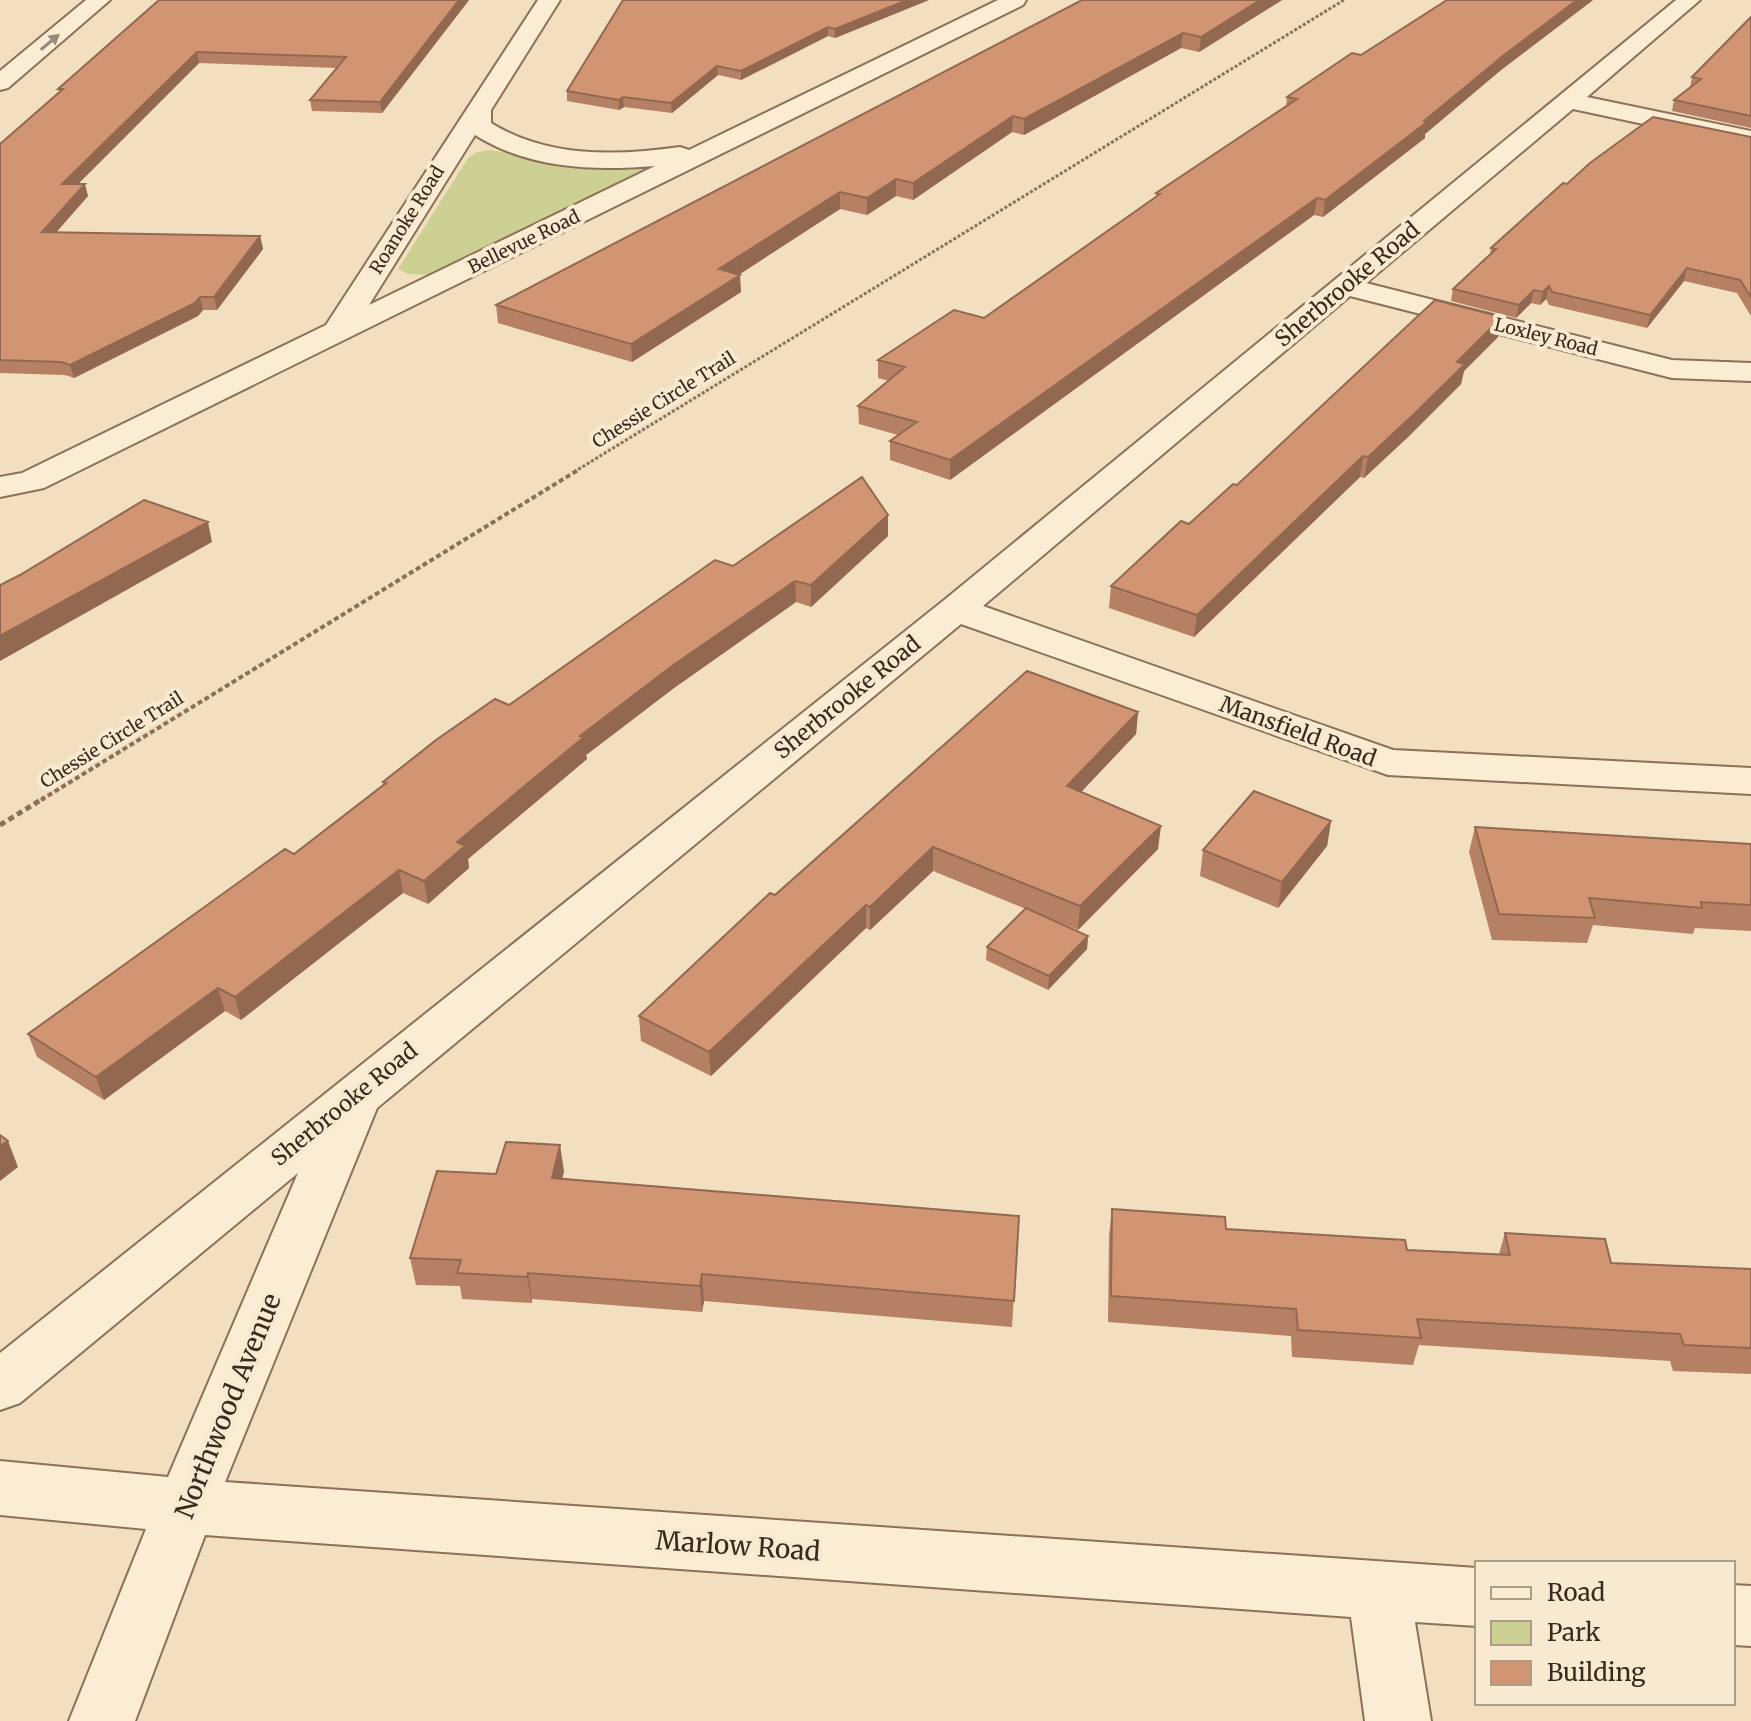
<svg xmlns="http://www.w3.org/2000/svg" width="1751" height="1721" font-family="Merriweather,serif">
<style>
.green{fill:#cdd093}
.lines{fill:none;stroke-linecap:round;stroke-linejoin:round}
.street-casing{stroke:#8c7057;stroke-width:4}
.path-far2{stroke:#8c7057;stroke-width:3;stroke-dasharray:3 2;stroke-linecap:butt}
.path-far1{stroke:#8c7057;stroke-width:4;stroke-dasharray:5 3;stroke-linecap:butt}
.path{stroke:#8c7057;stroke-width:5;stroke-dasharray:6 4;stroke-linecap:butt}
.street{fill:#fbedd4;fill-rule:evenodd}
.wall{fill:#b58063}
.shaded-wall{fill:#936850}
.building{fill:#d29573;stroke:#936850;stroke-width:2}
.oneway{fill:#9a8b78}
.labels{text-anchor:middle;stroke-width:8;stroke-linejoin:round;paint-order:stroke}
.far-street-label{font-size:18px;fill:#3a291c;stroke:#f8ead0}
.street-label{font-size:22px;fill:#3a291c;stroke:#f8ead0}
.near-street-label{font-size:26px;fill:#3a291c;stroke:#f8ead0}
</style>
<rect width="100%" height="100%" fill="#f1dfc0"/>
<path class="green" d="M 490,150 L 580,165 L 660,167 L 432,275 L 408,274 L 398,269 L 468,158 L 477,152 Z"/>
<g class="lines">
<defs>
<path id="street" d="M 86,0 L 110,0 L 8,88 L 0,90 L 0,71 Z
M 538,0 L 560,0 L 491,110 L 491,123 C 548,158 615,156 680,147 L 689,150 L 998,0 L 1026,0 L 1023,5 L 44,488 L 0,497 L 0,477 L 22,473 L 326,325 ZM 475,135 C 529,169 594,171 655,166 L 369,305 Z
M 1676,0 L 1700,0 L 1587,97 L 1751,131 L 1751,147 L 1573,109 L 1366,283 L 1672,360 L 1751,363 L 1751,381 L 1672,378 L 1350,296 L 983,606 L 1393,750 L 1751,768 L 1751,794 L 1388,775 L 961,624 L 377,1108 L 225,1482 L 1477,1568 L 1477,1626 L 1415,1622 L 1431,1721 L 1365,1721 L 1351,1617 L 205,1535 L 135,1721 L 69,1721 L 146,1529 L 0,1515 L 0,1461 L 168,1477 L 298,1173 L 20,1403 L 0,1410 L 0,1353 L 943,601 Z
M 1733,1585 L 1751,1586 L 1751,1646 L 1733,1645 Z"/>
</defs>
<use href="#street" class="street-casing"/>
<path class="path-far2" d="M 574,472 L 1344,0"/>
<path class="path-far1" d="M 41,800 L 578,470"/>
<path class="path" d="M 0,825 L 44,798"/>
<use href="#street" class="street"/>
</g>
<path class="wall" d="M 159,0 L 469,0 L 382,113 L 312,111 L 310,100 L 337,68 L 199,63 L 78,184 L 88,196 L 56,232 L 260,236 L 263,249 L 217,310 L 203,310 L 198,316 L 74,378 L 65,375 L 0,373 L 0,144 L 59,92 L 58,89 Z
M 929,0 L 835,38 L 828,36 L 741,80 L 718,75 L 672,113 L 624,107 L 619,110 L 567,101 L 567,91 Z
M 1082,0 L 1282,0 L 1199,52 L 1181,48 L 1024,135 L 1012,132 L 913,200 L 896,196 L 867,215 L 840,209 L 739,274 L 741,292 L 632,362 L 498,323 L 496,305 Z
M 1447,0 L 1593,0 L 1501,70 L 1425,134 L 1425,138 L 1323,217 L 1314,215 L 950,480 L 890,460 L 890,441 L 898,435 L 859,424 L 858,406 L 889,381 L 878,378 L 878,360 L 984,318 L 1156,197 L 1156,193 L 1286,107 L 1287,97 L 1361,55 Z
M 1751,17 L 1751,128 L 1672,111 L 1674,100 L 1690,88 L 1692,77 Z
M 1751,137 L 1751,316 L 1737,293 L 1684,281 L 1647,328 L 1549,305 L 1546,299 L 1540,305 L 1531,303 L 1516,318 L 1451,301 L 1453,289 L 1490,255 L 1491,248 L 1567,184 Z
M 1498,337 L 1464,371 L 1461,384 L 1408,437 L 1364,478 L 1360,477 L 1194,637 L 1109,608 L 1111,586 L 1237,485 Z
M 888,536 L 811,607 L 796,602 L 674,688 L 586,755 L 587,759 L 468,859 L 469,868 L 428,904 L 403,893 L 241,1020 L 225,1011 L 104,1100 L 37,1057 L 28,1034 L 294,854 L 383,786 L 383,782 L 733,566 Z
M 1138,712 L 1136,734 L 1081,792 L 1158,849 L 1078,930 L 1040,914 L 1088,936 L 1087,949 L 1048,990 L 986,960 L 987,947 L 1026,909 L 933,871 L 870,930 L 866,928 L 711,1076 L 641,1041 L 639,1016 L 775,895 Z
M 1331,821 L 1327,846 L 1278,908 L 1200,876 L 1203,850 Z
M 1475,827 L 1751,844 L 1751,931 L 1695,928 L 1693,934 L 1593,925 L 1587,943 L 1492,940 L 1469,852 Z
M 564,1171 L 562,1179 L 1019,1216 L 1012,1327 L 704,1301 L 702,1312 L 532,1299 L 532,1303 L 462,1299 L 460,1286 L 416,1285 L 410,1258 L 496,1174 Z
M 1112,1209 L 1226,1229 L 1407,1250 L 1499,1254 L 1505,1233 L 1611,1263 L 1751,1269 L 1751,1374 L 1673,1371 L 1670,1361 L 1419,1345 L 1413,1365 L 1292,1357 L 1291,1336 L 1108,1322 L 1109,1236 Z"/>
<path class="shaded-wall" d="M 459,0 L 469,0 L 382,113 L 380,102 Z
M 907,0 L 929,0 L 835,38 L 835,29 Z
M 1260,0 L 1282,0 L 1199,52 L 1201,37 Z
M 1577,0 L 1593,0 L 1501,70 L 1425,134 L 1425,138 L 1323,217 L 1325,200 L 1424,121 L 1504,55 Z
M 828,27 L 828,36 L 741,80 L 741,71 Z
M 1183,33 L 1181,48 L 1024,135 L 1024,119 Z
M 197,52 L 199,63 L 66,196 L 62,184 Z
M 717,66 L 718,75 L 672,113 L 671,103 Z
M 623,97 L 624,107 L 619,110 L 619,100 Z
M 1013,116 L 1012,132 L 913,200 L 913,183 Z
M 896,179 L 896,196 L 867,215 L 867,198 Z
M 85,184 L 88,196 L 46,244 L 42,232 Z
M 840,192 L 840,209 L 720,287 L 719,269 Z
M 1317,198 L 1314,215 L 950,480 L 950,460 Z
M 260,236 L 263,249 L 217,310 L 214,297 Z
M 1687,268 L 1684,281 L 1647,328 L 1650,315 Z
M 740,275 L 741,292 L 632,362 L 631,344 Z
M 1549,286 L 1546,299 L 1540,305 L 1543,292 Z
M 1534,290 L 1531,303 L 1516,318 L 1519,305 Z
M 200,297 L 203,310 L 198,316 L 74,378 L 70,365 Z
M 1502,317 L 1498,337 L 1464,371 L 1461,384 L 1408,437 L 1364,478 L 1368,457 L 1457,362 Z
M 1363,456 L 1360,477 L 1194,637 L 1197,615 Z
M 888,515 L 888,536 L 811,607 L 811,585 Z
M 208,522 L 212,542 L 0,661 L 0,636 Z
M 795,581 L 796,602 L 674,688 L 586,755 L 587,759 L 468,859 L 469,868 L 428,904 L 424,881 L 457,842 L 580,736 L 672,666 Z
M 1138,712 L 1136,734 L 1065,809 L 1067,786 Z
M 1331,821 L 1327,846 L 1278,908 L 1282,882 Z
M 1161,826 L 1158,849 L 1078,930 L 1080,906 Z
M 933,847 L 933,871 L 870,930 L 870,907 Z
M 399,870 L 403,893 L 241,1020 L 235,997 Z
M 866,905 L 866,928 L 711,1076 L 709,1052 Z
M 1088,936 L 1087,949 L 1048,990 L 1049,976 Z
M 218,988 L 225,1011 L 104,1100 L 96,1077 Z
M 8,1141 L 18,1167 L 0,1181 L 0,1146 Z
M 560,1145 L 564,1171 L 556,1205 L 552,1178 Z
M 528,1273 L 532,1299 L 532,1303 L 527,1277 Z
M 702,1274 L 704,1301 L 702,1312 L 700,1286 Z"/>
<path class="building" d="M 159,0 L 459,0 L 380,102 L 310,100 L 346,57 L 197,52 L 62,184 L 85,184 L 42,232 L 260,236 L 214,297 L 200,297 L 195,303 L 70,365 L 61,362 L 0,360 L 0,144 L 63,89 L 58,89 Z
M 623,0 L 907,0 L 835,29 L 828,27 L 741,71 L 717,66 L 671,103 L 623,97 L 619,100 L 567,91 Z
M 1082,0 L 1260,0 L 1201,37 L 1183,33 L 1024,119 L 1013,116 L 913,183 L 896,179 L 867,198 L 840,192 L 719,269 L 740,275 L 631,344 L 496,305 Z
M 1447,0 L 1577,0 L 1504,55 L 1424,121 L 1427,122 L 1325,200 L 1317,198 L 950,460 L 890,441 L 917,422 L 858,406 L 905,367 L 878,360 L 954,310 L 984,318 L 1160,194 L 1156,193 L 1297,99 L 1287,97 L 1352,53 L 1361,55 Z
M 1751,17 L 1751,116 L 1674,100 L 1701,79 L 1692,77 Z
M 1653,117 L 1751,137 L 1751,297 L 1740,280 L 1687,268 L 1650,315 L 1552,292 L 1549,286 L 1543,292 L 1534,290 L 1519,305 L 1453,289 L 1496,249 L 1491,248 L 1563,183 L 1567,184 L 1590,163 Z
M 1435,300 L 1502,317 L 1457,362 L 1465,364 L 1412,416 L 1368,457 L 1363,456 L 1197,615 L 1111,586 L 1181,521 L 1189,524 L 1233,484 L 1237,485 Z
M 862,477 L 888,515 L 811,585 L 795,581 L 672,666 L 580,736 L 584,737 L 457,842 L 465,846 L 424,881 L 399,870 L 235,997 L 218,988 L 96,1077 L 28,1034 L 285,849 L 294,854 L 386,783 L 383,782 L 436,740 L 495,699 L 509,705 L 715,560 L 733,566 Z
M 144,500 L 208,522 L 0,636 L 0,585 L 20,575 Z
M 1027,671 L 1138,712 L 1067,786 L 1161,826 L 1080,906 L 933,847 L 870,907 L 866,905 L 709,1052 L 639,1016 L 770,893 L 775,895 Z
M 1254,791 L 1331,821 L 1282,882 L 1203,850 Z
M 1475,827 L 1751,844 L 1751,905 L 1701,902 L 1702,908 L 1589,898 L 1595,918 L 1499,914 Z
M 1026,908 L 1088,936 L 1049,976 L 987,947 Z
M 0,1135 L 8,1141 L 0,1146 Z
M 506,1142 L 560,1145 L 552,1178 L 1019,1216 L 1014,1301 L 702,1274 L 700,1286 L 528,1273 L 527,1277 L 457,1273 L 461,1260 L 410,1258 L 437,1171 L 496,1174 Z
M 1112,1209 L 1225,1217 L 1226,1229 L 1405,1240 L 1407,1250 L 1510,1255 L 1505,1233 L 1605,1239 L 1611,1263 L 1751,1269 L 1751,1348 L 1684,1345 L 1680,1334 L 1417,1319 L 1421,1338 L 1298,1330 L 1296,1309 L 1111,1296 Z"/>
<defs><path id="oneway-solid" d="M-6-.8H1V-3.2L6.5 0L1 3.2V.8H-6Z" transform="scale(2)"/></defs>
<use class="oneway" href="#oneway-solid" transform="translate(50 42) rotate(-40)"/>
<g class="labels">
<g class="far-street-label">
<text transform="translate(407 220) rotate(-58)" y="6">Roanoke Road</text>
<text transform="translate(524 242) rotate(-26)" y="6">Bellevue Road</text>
<text transform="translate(1546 337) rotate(14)" y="6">Loxley Road</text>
<text transform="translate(664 400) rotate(-32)" y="6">Chessie Circle Trail</text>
<text transform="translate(112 740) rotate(-32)" y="6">Chessie Circle Trail</text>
</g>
<g class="street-label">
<text transform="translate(1347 284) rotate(-40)" y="8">Sherbrooke Road</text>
<text transform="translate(847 697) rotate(-39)" y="8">Sherbrooke Road</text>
<text transform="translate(1298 731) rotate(20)" y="8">Mansfield Road</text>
<text transform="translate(344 1104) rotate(-39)" y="8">Sherbrooke Road</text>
</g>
<g class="near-street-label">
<text transform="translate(228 1406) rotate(-68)" y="9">Northwood Avenue</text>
<text transform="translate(738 1546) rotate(4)" y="9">Marlow Road</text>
</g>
</g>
<rect x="1475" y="1561" width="260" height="144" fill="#f8ead0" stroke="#ac9d88" stroke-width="2"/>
<rect x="1491" y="1587" width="40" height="12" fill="#fbedd4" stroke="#ac9d88" stroke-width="2"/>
<text x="1547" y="1601" font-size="24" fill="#3a291c">Road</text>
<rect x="1491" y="1621" width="40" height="24" fill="#cdd093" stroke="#ac9d88" stroke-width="2"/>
<text x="1547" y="1641" font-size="24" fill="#3a291c">Park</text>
<rect x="1491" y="1661" width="40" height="24" fill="#d29573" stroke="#ac9d88" stroke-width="2"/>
<text x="1547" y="1681" font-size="24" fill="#3a291c">Building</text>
</svg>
